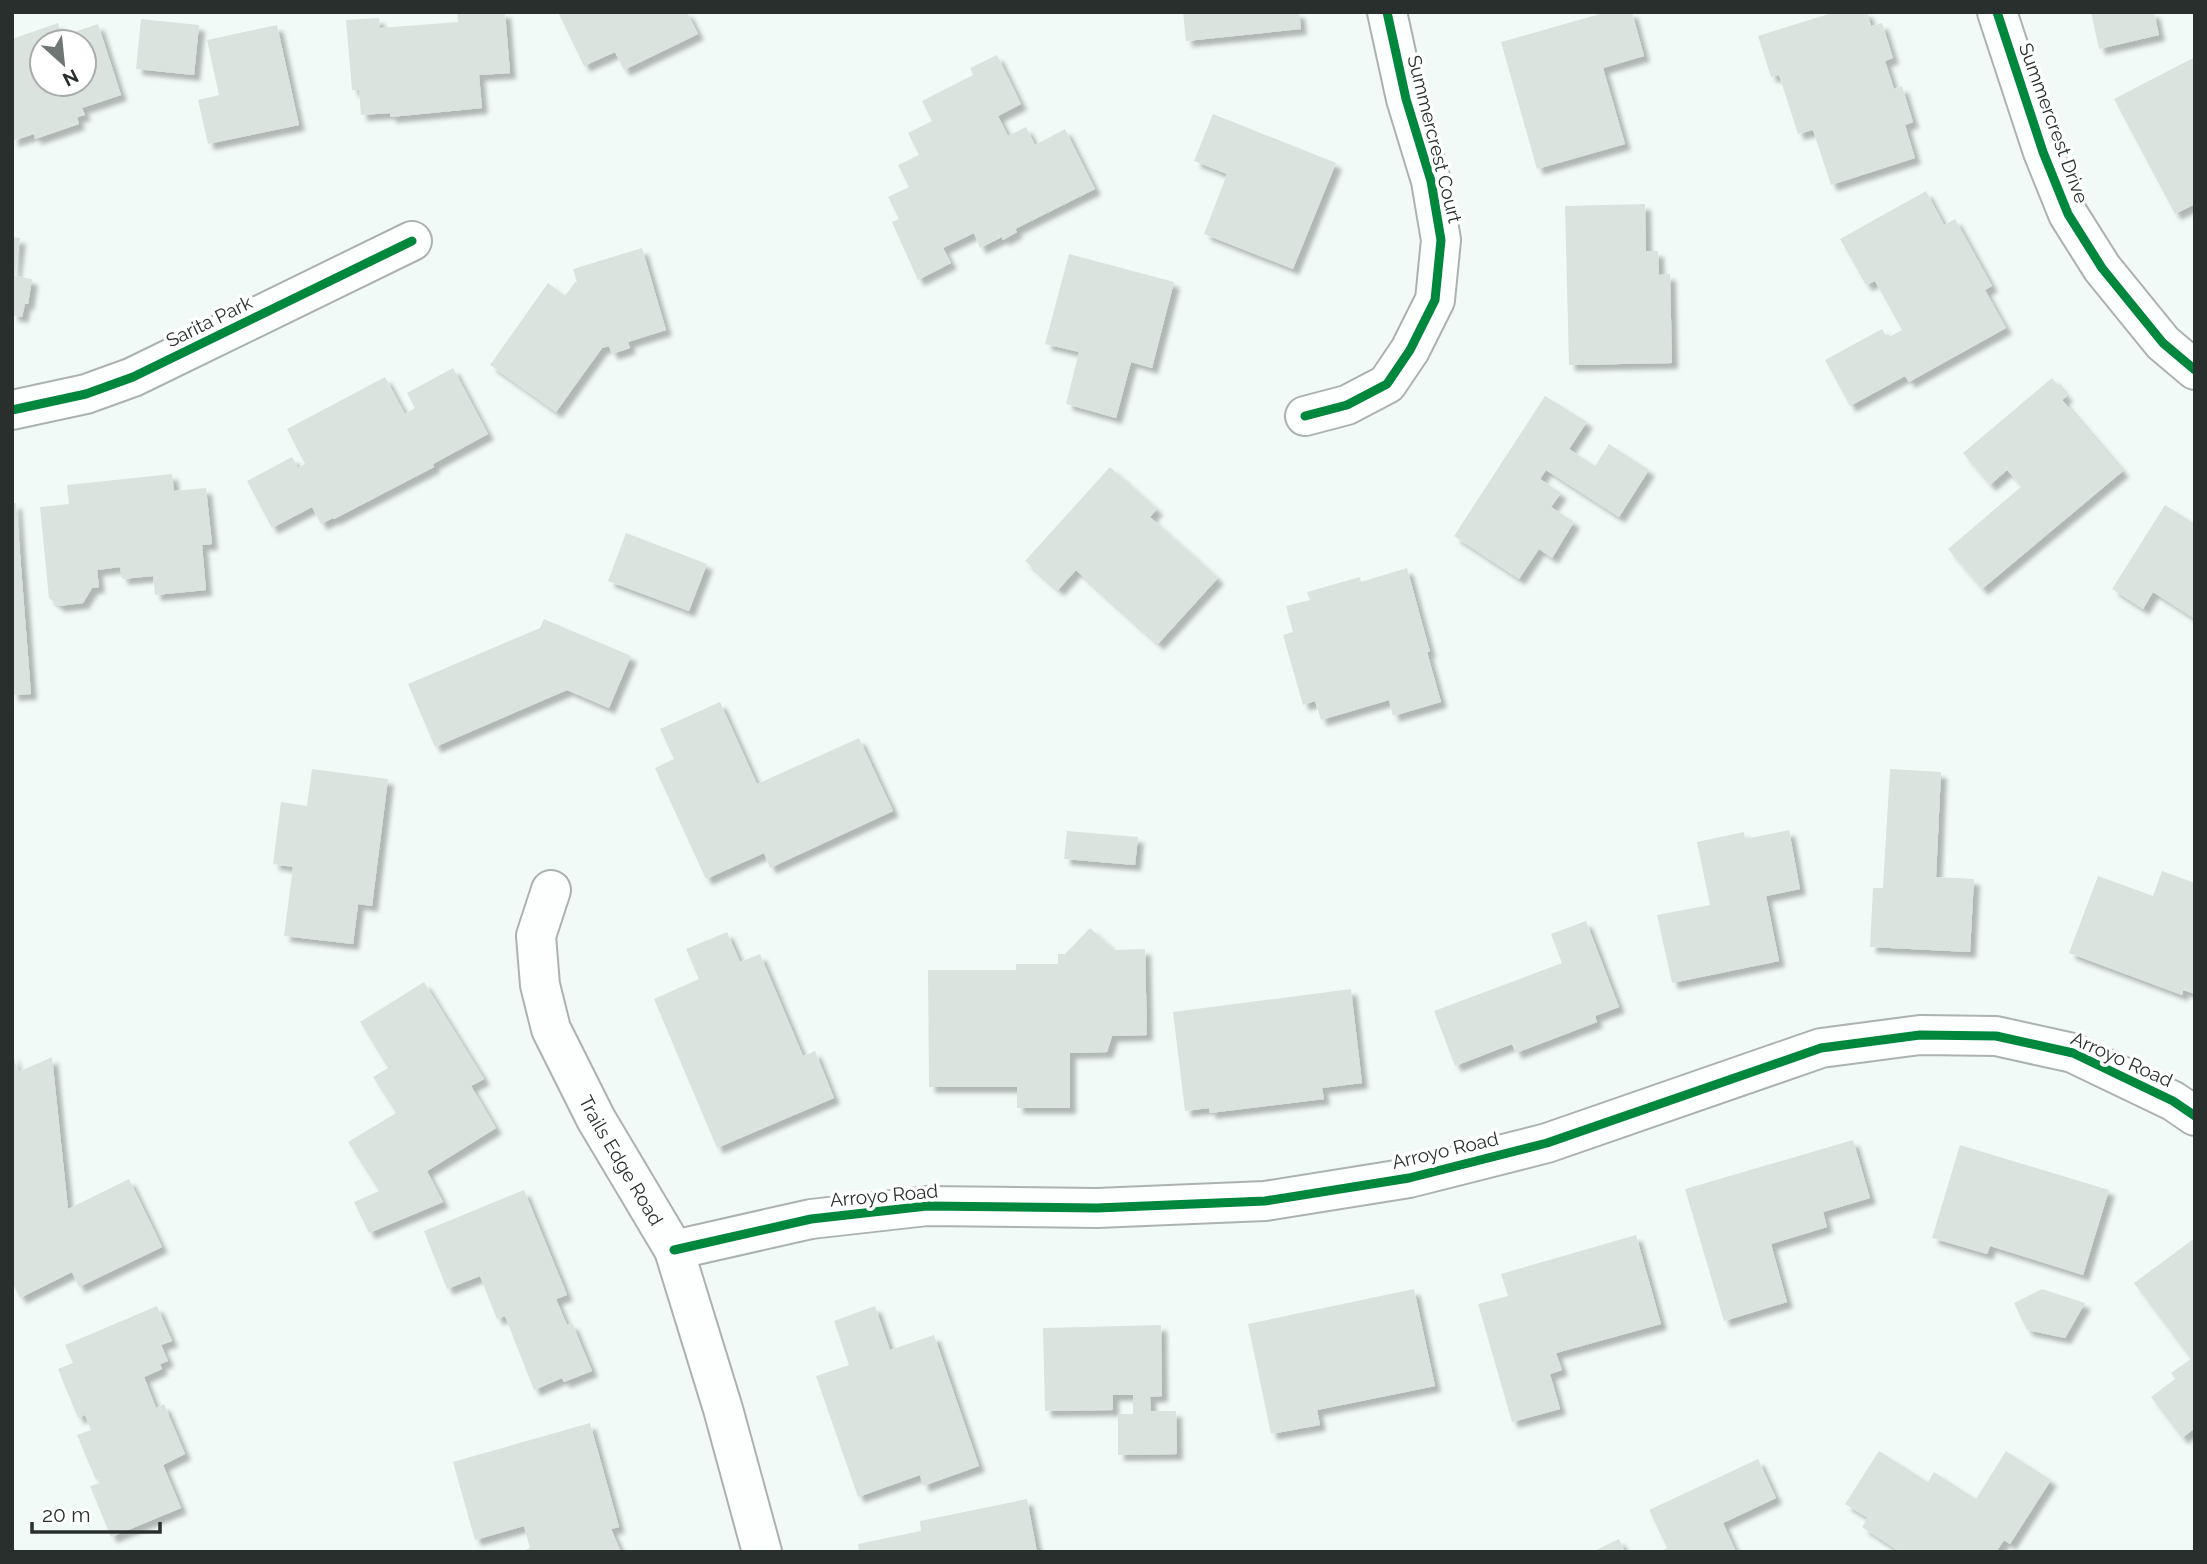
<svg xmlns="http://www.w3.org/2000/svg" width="2207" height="1564" font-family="Raleway,sans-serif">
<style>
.building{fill:#dbe3df;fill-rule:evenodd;filter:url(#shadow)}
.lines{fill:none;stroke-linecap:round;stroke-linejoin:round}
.minor-casing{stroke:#acb2b0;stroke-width:42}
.minor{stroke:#fdfefe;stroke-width:38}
.cycleway-casing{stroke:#fff;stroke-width:13}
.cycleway{stroke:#00873e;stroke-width:9}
.labels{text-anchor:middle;stroke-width:7;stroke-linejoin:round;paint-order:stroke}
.street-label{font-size:19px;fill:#282f2c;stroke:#fff}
</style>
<defs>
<filter id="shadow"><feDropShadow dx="6" dy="6" stdDeviation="2" flood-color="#0004"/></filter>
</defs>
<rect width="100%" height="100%" fill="#f2faf7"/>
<path class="building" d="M 457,12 L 505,12 L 510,73 L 479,75 L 482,108 L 390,117 L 390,113 L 361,115 L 359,90 L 352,90 L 346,20 L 379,18 L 380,28 L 458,22 Z
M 558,12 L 687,12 L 698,34 L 624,70 L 615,52 L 584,66 Z
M 1183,12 L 1299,12 L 1301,29 L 1186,41 Z
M 1607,12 L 1632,12 L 1644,56 L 1603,68 L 1625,144 L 1537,169 L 1501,42 Z
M 1835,12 L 1867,12 L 1871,26 L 1882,23 L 1893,58 L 1885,61 L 1894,89 L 1902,86 L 1913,122 L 1905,125 L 1915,158 L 1831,185 L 1813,130 L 1798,134 L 1779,75 L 1771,77 L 1758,36 Z
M 2091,12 L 2154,12 L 2159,35 L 2099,49 Z
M 141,19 L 199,25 L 194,75 L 136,69 Z
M 58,23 L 62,36 L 98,24 L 121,95 L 82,108 L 85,115 L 77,117 L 79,124 L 35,139 L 34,134 L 12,141 L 12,39 ZM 42,42 L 84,42 L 84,84 L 42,84 Z
M 277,25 L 299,125 L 208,144 L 198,100 L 219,95 L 207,40 Z
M 997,55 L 1021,104 L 998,116 L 1008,136 L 1026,127 L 1035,145 L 1065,129 L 1095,189 L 1015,229 L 1017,232 L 1003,240 L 1002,237 L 980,248 L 974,233 L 943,248 L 951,263 L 918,280 L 892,222 L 899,219 L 888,197 L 909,187 L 898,165 L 919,155 L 908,133 L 932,121 L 922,101 L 973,75 L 970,68 Z
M 2195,57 L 2195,204 L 2175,214 L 2114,99 Z
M 1213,114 L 1336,163 L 1293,269 L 1204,234 L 1227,174 L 1194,161 Z
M 1926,191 L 1944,225 L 1955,219 L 1992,286 L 1985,290 L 2006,328 L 1909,382 L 1905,376 L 1850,406 L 1825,360 L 1882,329 L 1887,338 L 1902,330 L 1875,281 L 1866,285 L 1840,239 Z
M 1645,204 L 1646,251 L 1658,251 L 1659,275 L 1670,274 L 1672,363 L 1569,365 L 1565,206 Z
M 12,237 L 20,238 L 15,276 L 32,279 L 28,304 L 25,304 L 22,317 L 12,315 Z
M 642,248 L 666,330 L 628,342 L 630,348 L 612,354 L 609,346 L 602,348 L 556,412 L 490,365 L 548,283 L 565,296 L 575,282 L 577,283 L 573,269 Z
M 1069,254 L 1174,282 L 1152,368 L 1131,362 L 1116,418 L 1066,404 L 1079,352 L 1045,344 Z
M 453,368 L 488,434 L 433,464 L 434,467 L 334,519 L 333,518 L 321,524 L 312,507 L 272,528 L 247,481 L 292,457 L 298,468 L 305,464 L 287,429 L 385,377 L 405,414 L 415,408 L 407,393 Z
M 2052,378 L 2067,396 L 2062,400 L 2123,471 L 1982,589 L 1948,549 L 2022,486 L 2007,470 L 1990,485 L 1963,453 Z
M 1545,396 L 1587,422 L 1569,449 L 1595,466 L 1609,444 L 1649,470 L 1619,517 L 1546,470 L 1540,479 L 1561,493 L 1551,507 L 1574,522 L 1552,558 L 1539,549 L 1519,579 L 1454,536 Z
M 1110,467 L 1157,509 L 1150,517 L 1218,578 L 1158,644 L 1076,570 L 1058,590 L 1025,561 Z
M 172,474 L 174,491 L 206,488 L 212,544 L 202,545 L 206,590 L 155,595 L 153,576 L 122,579 L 120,567 L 97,570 L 99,587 L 92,588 L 83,603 L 59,606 L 49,598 L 40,507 L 69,504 L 67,485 Z
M 12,503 L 16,503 L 31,694 L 12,695 Z
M 2165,505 L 2195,524 L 2195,619 L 2153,592 L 2143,609 L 2112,589 Z
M 626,533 L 707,564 L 689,611 L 608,581 Z
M 1407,568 L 1430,652 L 1427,652 L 1441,702 L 1393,716 L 1389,700 L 1321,720 L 1315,701 L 1303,705 L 1283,635 L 1293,632 L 1286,606 L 1310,600 L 1307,592 L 1360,577 L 1361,582 Z
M 544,619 L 631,656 L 609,708 L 567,690 L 435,747 L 408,684 L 540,628 Z
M 720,702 L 757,784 L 859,738 L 893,811 L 770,868 L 764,853 L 706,879 L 655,768 L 674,759 L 660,729 Z
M 312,769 L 388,779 L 372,906 L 358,904 L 353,944 L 284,936 L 293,867 L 273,864 L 281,802 L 307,806 Z
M 1890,769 L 1941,772 L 1936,877 L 1974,879 L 1970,952 L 1870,947 L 1873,888 L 1883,888 Z
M 1789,830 L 1800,889 L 1766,896 L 1779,961 L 1672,983 L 1657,915 L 1710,905 L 1697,842 L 1744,832 L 1745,839 Z
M 1067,831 L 1138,837 L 1135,865 L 1064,859 Z
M 2162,871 L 2195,883 L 2195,994 L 2183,990 L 2182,995 L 2069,953 L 2098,876 L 2153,896 Z
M 1586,921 L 1619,1007 L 1595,1016 L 1597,1022 L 1516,1053 L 1512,1044 L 1455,1066 L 1434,1011 L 1562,963 L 1551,934 Z
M 1090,928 L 1114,950 L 1145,949 L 1147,1035 L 1112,1036 L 1107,1052 L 1070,1053 L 1070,1108 L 1017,1108 L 1017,1087 L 929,1087 L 928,970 L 1016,970 L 1016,964 L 1058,964 L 1058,954 L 1065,954 Z
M 727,932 L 740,962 L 760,954 L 803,1056 L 815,1051 L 834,1098 L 717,1148 L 654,999 L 699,979 L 686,949 Z
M 424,982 L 484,1079 L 471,1086 L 496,1128 L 427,1171 L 443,1202 L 369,1233 L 354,1202 L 379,1191 L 348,1142 L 396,1113 L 373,1077 L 388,1068 L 360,1022 Z
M 1351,989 L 1362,1083 L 1322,1088 L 1324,1099 L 1210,1113 L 1209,1108 L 1185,1111 L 1173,1012 Z
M 12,1052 L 18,1072 L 52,1057 L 68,1209 L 129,1179 L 162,1247 L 79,1287 L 72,1272 L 20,1298 L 12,1282 Z
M 1853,1140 L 1870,1198 L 1823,1212 L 1827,1227 L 1771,1244 L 1787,1302 L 1724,1321 L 1685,1189 Z
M 1960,1145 L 2109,1190 L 2083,1275 L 1990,1246 L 1987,1254 L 1932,1238 Z
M 524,1190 L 567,1295 L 556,1299 L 567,1325 L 572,1323 L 592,1371 L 564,1382 L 562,1378 L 534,1390 L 505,1316 L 497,1319 L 480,1276 L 447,1289 L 424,1231 Z
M 1636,1235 L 1661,1324 L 1556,1353 L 1562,1370 L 1550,1374 L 1560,1409 L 1512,1422 L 1478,1304 L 1508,1296 L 1501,1274 Z
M 2195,1238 L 2195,1428 L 2182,1438 L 2151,1397 L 2175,1379 L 2171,1373 L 2191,1359 L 2134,1283 Z
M 1414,1289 L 1435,1386 L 1317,1410 L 1320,1425 L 1271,1434 L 1248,1324 Z
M 2042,1289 L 2085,1303 L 2065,1338 L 2027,1330 L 2014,1303 Z
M 157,1306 L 172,1341 L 161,1345 L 168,1361 L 160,1364 L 162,1369 L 144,1377 L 156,1408 L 164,1404 L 185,1454 L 163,1465 L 181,1508 L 111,1537 L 90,1486 L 100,1483 L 99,1479 L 96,1480 L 77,1435 L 91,1430 L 85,1415 L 78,1418 L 58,1369 L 73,1363 L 65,1345 Z
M 875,1306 L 890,1350 L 934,1335 L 979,1466 L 923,1486 L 920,1475 L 858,1497 L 816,1376 L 849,1365 L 834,1321 Z
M 1161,1325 L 1162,1396 L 1150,1397 L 1151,1411 L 1176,1411 L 1177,1454 L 1118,1455 L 1118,1414 L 1133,1414 L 1133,1395 L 1113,1395 L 1113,1410 L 1045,1411 L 1043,1328 Z
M 590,1423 L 619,1527 L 611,1529 L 621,1552 L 521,1552 L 530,1548 L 524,1526 L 475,1540 L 453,1462 Z
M 1879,1451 L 1928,1482 L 1934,1472 L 1976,1499 L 2006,1451 L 2051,1480 L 2010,1544 L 2004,1540 L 1996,1552 L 1900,1552 L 1862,1527 L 1868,1518 L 1845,1504 Z
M 1758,1459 L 1776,1498 L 1723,1523 L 1736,1552 L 1659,1552 L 1667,1548 L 1649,1510 Z
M 1027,1499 L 1037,1552 L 859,1552 L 858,1544 L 921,1531 L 920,1521 Z
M 1619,1539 L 1625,1552 L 1592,1552 Z"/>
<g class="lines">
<defs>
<g id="minor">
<path d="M 1997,12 L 2043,152 L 2068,214 L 2102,268 L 2163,343 L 2195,370"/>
<path d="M 12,410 L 86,394 L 133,377 L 412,241"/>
<path d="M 1305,416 L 1347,405 L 1387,384 L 1410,350 L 1435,300 L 1441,240 L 1431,181 L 1406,99 L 1387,12"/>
<path id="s1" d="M 551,890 L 536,936 L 540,985 L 551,1029 L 596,1119 L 674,1250 L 723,1409 L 762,1552"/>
<path d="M 674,1250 L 811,1219 L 927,1206 L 1097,1208 L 1265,1201 L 1409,1178 L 1547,1143 L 1821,1048 L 1920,1035 L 1996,1036 L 2073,1053 L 2173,1101 L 2195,1116"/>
</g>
</defs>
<use href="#minor" class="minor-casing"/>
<use href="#minor" class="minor"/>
<defs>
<path id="cycleway" d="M 1997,12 L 2043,152 L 2068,214 L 2102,268 L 2163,343 L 2195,370
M 12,410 L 86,394 L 133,377 L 412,241
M 1305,416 L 1347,405 L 1387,384 L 1410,350 L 1435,300 L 1441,240 L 1431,181 L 1406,99 L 1387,12
M 674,1250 L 811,1219 L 927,1206 L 1097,1208 L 1265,1201 L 1409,1178 L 1547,1143 L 1821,1048 L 1920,1035 L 1996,1036 L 2073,1053 L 2173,1101 L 2195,1116"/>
</defs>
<use href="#cycleway" class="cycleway-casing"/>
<use href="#cycleway" class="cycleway"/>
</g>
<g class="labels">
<g class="street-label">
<text transform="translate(2054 123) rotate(70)" y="7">Summercrest Drive</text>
<text transform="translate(1435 139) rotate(76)" y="7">Summercrest Court</text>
<text transform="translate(209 321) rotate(-26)" y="7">Sarita Park</text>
<text transform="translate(2122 1059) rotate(24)" y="7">Arroyo Road</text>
<text transform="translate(1445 1150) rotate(-13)" y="7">Arroyo Road</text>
<text dy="7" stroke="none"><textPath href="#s1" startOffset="292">Trails Edge Road</textPath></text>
<text transform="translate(884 1195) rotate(-5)" y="7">Arroyo Road</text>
</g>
</g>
<rect width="2207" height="1564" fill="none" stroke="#282f2c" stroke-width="28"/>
<g transform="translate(63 63) rotate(153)"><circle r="33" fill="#ffffff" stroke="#a9acab" stroke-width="2"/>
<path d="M0-5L12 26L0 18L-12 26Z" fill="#6f7673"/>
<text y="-10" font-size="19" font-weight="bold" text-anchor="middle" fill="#282f2c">N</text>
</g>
<path d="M32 1522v10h128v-10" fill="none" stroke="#282f2c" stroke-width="3.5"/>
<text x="42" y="1522" font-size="21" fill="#282f2c" stroke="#ffffff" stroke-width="5" paint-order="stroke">20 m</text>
</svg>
